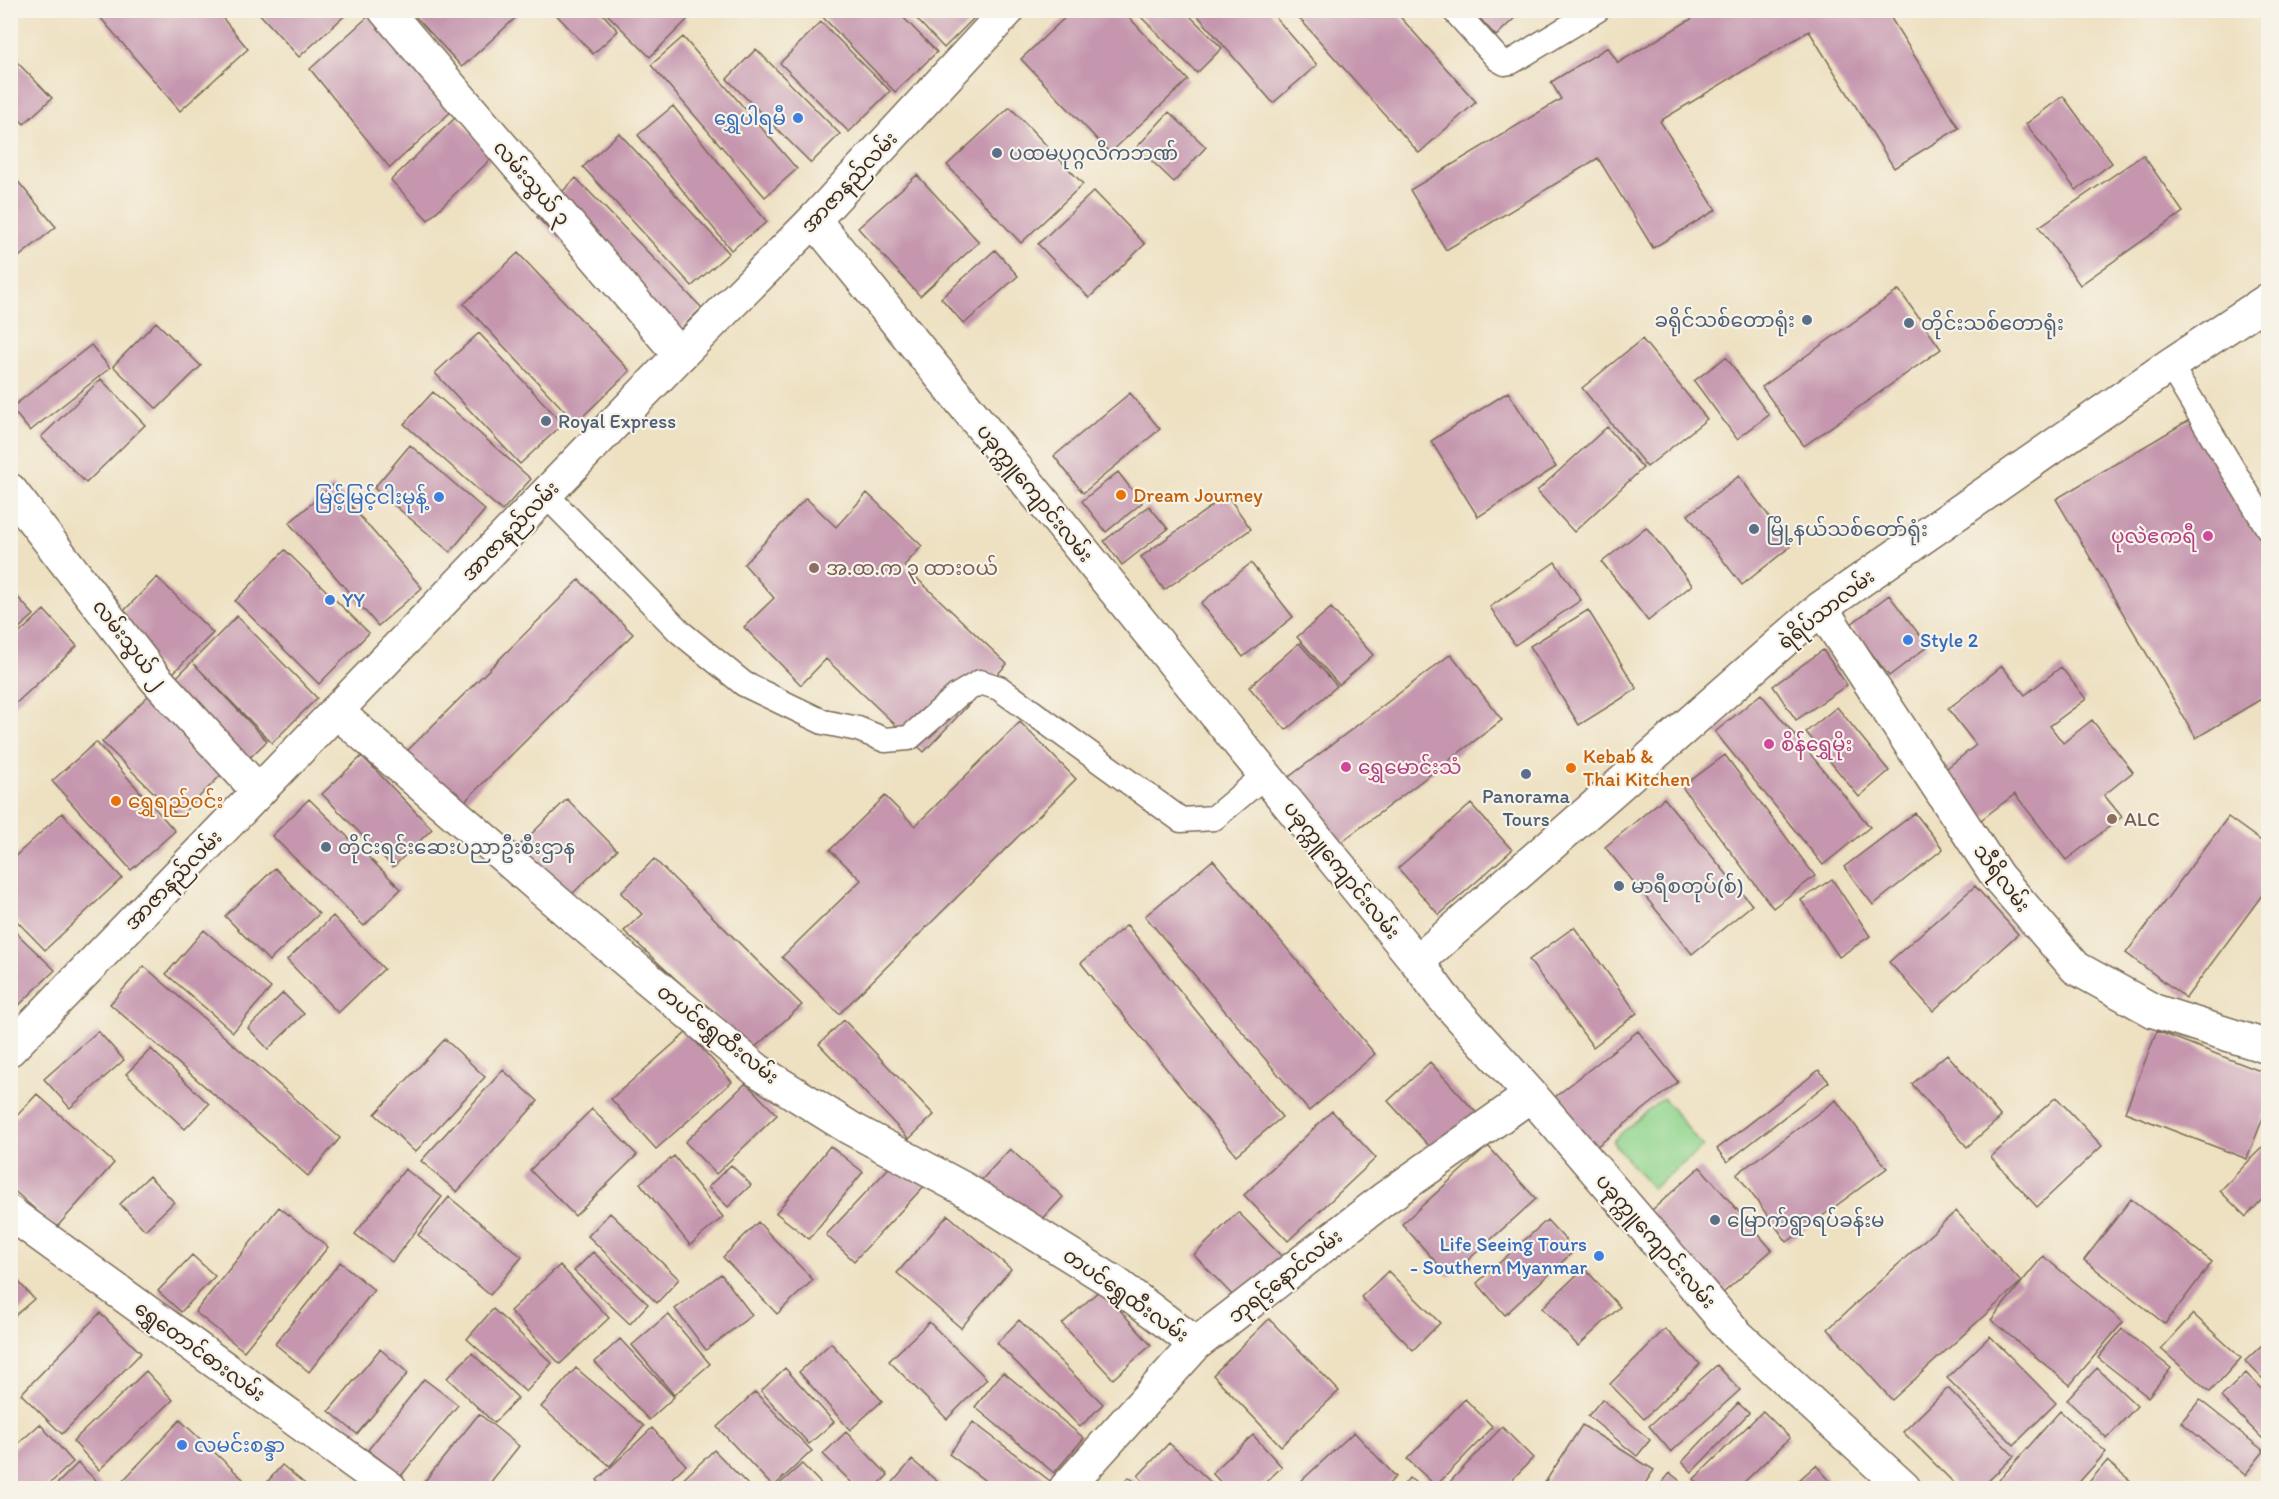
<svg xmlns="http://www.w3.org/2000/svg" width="2279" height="1499" font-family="Itim,'Noto Sans Myanmar',sans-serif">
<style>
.green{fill:#92d68f;stroke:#668056;stroke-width:1.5}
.building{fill:#c596ae}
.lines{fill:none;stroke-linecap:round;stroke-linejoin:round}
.service-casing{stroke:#7a6a57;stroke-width:27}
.minor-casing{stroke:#7a6a57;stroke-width:36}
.tertiary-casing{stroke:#7a6a57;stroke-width:36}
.secondary-casing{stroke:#7a6a57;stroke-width:36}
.service{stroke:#fff;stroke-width:24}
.minor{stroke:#fff;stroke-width:33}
.tertiary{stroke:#fff;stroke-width:33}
.secondary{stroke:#fff;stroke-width:33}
.shop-dot{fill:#3f7fe0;stroke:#f7f3e8;stroke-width:2}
.service-dot{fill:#5c6f8a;stroke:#f7f3e8;stroke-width:2}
.food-dot{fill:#e8710a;stroke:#f7f3e8;stroke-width:2}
.hotel-dot{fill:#d1479c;stroke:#f7f3e8;stroke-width:2}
.education-dot{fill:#8d6e63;stroke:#f7f3e8;stroke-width:2}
.labels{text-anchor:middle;stroke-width:4.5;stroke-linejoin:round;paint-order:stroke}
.shop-label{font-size:20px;fill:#366cbe;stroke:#f7f3e8;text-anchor:end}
.service-label{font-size:20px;fill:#4e5e75;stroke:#f7f3e8;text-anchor:start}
.street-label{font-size:20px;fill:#3b2a1e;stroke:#f7f3e8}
.food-label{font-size:20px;fill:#c56008;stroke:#f7f3e8;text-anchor:start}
.hotel-label{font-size:20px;fill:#b23c85;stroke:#f7f3e8;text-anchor:start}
.education-label{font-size:20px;fill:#785e54;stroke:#f7f3e8;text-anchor:start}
</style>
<rect width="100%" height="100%" fill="#f7f3e8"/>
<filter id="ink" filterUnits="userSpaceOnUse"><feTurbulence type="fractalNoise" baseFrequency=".0167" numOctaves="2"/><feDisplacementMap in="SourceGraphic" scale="12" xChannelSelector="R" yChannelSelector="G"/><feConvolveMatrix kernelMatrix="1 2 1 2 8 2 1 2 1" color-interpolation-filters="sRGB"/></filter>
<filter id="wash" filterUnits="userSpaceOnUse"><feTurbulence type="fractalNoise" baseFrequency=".008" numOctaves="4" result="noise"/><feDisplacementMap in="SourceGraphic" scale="24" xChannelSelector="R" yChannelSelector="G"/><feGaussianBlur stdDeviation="1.35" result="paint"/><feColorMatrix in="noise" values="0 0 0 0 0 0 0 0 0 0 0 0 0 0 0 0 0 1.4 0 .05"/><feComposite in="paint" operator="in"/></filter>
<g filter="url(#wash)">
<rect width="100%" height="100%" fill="#eee1c2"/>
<path class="green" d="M 1663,1098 L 1703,1147 L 1652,1189 L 1612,1141 Z"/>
<g id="blocks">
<path class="building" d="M 94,10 L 216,10 L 248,49 L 180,111 Z
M 256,10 L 351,10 L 299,57 Z
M 424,10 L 524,10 L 462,67 L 416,17 Z
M 552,10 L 599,10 L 618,31 L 593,54 Z
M 610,10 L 677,10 L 687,20 L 650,57 L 607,14 Z
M 816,10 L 896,10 L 937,52 L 895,92 Z
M 908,10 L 982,10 L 944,48 Z
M 1073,10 L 1122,10 L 1188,80 L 1110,153 L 1021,59 Z
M 1134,10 L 1184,10 L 1222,48 L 1197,73 Z
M 1193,10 L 1269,10 L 1317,65 L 1273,103 Z
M 1292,10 L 1394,10 L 1476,102 L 1419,153 Z
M 1472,10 L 1523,10 L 1496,36 Z
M 1706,10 L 1886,10 L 1959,128 L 1894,168 L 1809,31 L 1660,121 L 1716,210 L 1653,248 L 1598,158 L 1446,250 L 1410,190 L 1561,99 L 1551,82 L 1608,47 L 1618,63 Z
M 371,14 L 454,109 L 390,168 L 310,69 Z
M 821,22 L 890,91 L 849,132 L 780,63 Z
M 683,37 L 797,169 L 765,197 L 651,65 Z
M 756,49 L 840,134 L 811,163 L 727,79 Z
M 10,55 L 52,98 L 24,124 L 10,110 Z
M 2063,96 L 2112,163 L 2076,190 L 2026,124 Z
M 673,106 L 767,222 L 731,250 L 638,135 Z
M 1010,107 L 1083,184 L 1021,243 L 947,165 Z
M 1169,112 L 1206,147 L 1174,182 L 1137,147 Z
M 456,117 L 492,158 L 428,220 L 391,180 Z
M 619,133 L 729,253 L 692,286 L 583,167 Z
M 2143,155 L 2183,212 L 2080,285 L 2039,227 Z
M 10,172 L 56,227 L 10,264 Z
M 917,175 L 979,242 L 920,296 L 858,228 Z
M 576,178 L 702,308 L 662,347 L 537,217 Z
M 1094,191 L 1145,244 L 1089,298 L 1038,244 Z
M 995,250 L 1018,276 L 964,324 L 941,298 Z
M 518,253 L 630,371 L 576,423 L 464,304 Z
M 1899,290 L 1941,349 L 1804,446 L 1762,387 Z
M 156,322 L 201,366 L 157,409 L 113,366 Z
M 479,333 L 563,424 L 520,464 L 435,373 Z
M 1642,339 L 1707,419 L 1647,467 L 1582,388 Z
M 91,345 L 110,368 L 30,431 L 11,408 Z
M 1726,357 L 1769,415 L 1737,439 L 1694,381 Z
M 101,379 L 145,425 L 86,483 L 41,437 Z
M 433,392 L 531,479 L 502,511 L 404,424 Z
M 1508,392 L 1556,467 L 1478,517 L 1431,441 Z
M 1130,393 L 1160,429 L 1083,493 L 1054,456 Z
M 2206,410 L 2268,516 L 2268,695 L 2196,738 L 2056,499 Z
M 1607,427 L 1643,468 L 1574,532 L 1537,491 Z
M 410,445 L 485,510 L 450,552 L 374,488 Z
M 1118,472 L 1142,503 L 1106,532 L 1082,501 Z
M 1739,476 L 1791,546 L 1742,585 L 1688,515 Z
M 333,485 L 422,588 L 378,626 L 289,523 Z
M 867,493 L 922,546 L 904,566 L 1007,664 L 924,752 L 826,659 L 801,685 L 744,627 L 774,598 L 744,564 L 806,498 L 836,527 Z
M 1227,495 L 1251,529 L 1164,590 L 1141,557 Z
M 1149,506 L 1168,529 L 1122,565 L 1104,541 Z
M 1646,527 L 1692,585 L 1648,621 L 1602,562 Z
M 285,550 L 369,633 L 319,684 L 235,601 Z
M 1555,562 L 1581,600 L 1515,645 L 1490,607 Z
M 1251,563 L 1293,617 L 1243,657 L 1201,603 Z
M 157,577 L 213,633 L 169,677 L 113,622 Z
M 579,580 L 633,634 L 458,808 L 404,754 Z
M 10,589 L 34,615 L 10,636 Z
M 1889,595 L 1928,646 L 1889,676 L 1850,625 Z
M 1331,608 L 1373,655 L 1339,685 L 1297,637 Z
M 44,610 L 77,646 L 10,709 L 10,642 Z
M 1588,610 L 1637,689 L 1579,725 L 1530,646 Z
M 237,616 L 317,698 L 272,743 L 194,664 L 267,741 L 241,766 L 167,687 Z
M 1299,643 L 1337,686 L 1286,730 L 1249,687 Z
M 1823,650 L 1847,685 L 1796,720 L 1773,686 Z
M 1451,654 L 1502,720 L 1336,846 L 1285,780 Z
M 2002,666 L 2025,695 L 2061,667 L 2086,699 L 2050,726 L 2063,743 L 2092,720 L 2133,772 L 2104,795 L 2122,817 L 2066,860 L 2015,794 L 1965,832 L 1927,784 L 1976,745 L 1948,709 Z
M 154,690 L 231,765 L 179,817 L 102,742 Z
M 1761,694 L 1870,827 L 1823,865 L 1715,732 Z
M 1837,707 L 1889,771 L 1859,797 L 1806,732 Z
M 1020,722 L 1076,779 L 839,1014 L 782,957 L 861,880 L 830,850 L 885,796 L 915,826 Z
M 96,742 L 175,831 L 131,870 L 52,781 Z
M 1725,755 L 1815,876 L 1773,908 L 1682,787 Z
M 362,756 L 432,829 L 393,867 L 322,794 Z
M 1664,798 L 1752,905 L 1692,954 L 1605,847 Z
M 309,799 L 401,889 L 364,926 L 272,836 Z
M 567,799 L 617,850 L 569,897 L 519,846 Z
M 1471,804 L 1512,850 L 1439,915 L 1398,868 Z
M 62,813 L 122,878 L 45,950 L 10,914 L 10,861 Z
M 1915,813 L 1943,849 L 1873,905 L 1844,867 Z
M 2228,817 L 2268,846 L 2268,887 L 2186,998 L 2126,953 Z
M 654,859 L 802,1005 L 752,1050 L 624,931 L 642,914 L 621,893 Z
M 1213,860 L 1375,1054 L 1309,1111 L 1145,916 Z
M 275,868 L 319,914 L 269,961 L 225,916 Z
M 1832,879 L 1870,936 L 1839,957 L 1801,900 Z
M 1975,886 L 2018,934 L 1933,1011 L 1889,962 Z
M 333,916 L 384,969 L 338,1013 L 287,960 Z
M 1127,925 L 1282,1117 L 1236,1155 L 1081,963 Z
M 10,927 L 55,970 L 10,1014 Z
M 1574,927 L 1637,1013 L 1593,1047 L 1529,960 Z
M 204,930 L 271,988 L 233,1032 L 166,974 Z
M 144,966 L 340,1138 L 308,1176 L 110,1004 Z
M 283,993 L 304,1014 L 268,1049 L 248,1028 Z
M 844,1020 L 934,1115 L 909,1139 L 819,1044 Z
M 98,1031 L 124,1060 L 70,1108 L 44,1079 Z
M 1638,1031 L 1678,1082 L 1581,1159 L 1541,1108 Z
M 2157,1031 L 2268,1074 L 2268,1105 L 2247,1159 L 2125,1112 Z
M 687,1032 L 732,1082 L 656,1149 L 611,1099 Z
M 445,1039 L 485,1077 L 415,1152 L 375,1114 Z
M 151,1049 L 209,1104 L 185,1129 L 126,1074 Z
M 1947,1054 L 2001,1117 L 1967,1147 L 1912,1084 Z
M 1430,1062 L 1481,1118 L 1439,1157 L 1388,1101 Z
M 503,1070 L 538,1101 L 457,1192 L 421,1161 Z
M 1819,1070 L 1829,1082 L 1727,1162 L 1717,1149 Z
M 746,1083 L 777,1115 L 716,1174 L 685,1142 Z
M 37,1094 L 114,1163 L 56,1228 L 10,1187 L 10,1123 Z
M 2056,1097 L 2102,1146 L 2037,1207 L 1991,1157 Z
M 1836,1100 L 1887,1168 L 1787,1242 L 1737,1174 Z
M 592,1109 L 637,1155 L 575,1216 L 530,1170 Z
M 1332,1111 L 1376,1158 L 1288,1241 L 1244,1195 Z
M 2268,1141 L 2268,1193 L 2246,1217 L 2220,1191 Z
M 830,1146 L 863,1172 L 809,1239 L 776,1213 Z
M 1488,1146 L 1536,1199 L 1449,1277 L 1402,1224 Z
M 1010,1149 L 1063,1197 L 1028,1235 L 976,1186 Z
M 674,1156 L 723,1217 L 690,1245 L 640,1183 Z
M 900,1156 L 928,1182 L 854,1261 L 826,1235 Z
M 731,1165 L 751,1185 L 728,1207 L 708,1187 Z
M 1700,1167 L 1772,1250 L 1714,1301 L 1642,1219 Z
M 405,1169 L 442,1197 L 392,1262 L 355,1234 Z
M 149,1176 L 174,1202 L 145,1230 L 120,1204 Z
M 449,1197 L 522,1257 L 490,1295 L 418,1235 Z
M 2131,1199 L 2212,1262 L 2165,1324 L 2084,1260 Z
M 279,1207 L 328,1247 L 244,1351 L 195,1312 Z
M 1956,1211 L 2021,1282 L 1892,1400 L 1828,1329 Z
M 1238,1212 L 1300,1275 L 1255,1319 L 1194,1255 Z
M 610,1213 L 679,1279 L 657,1303 L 588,1236 Z
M 948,1215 L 1011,1269 L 961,1328 L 897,1273 Z
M 1547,1220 L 1575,1250 L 1505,1315 L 1477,1283 Z
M 758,1222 L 813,1280 L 777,1314 L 723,1257 Z
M 593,1252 L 648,1304 L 630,1324 L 574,1271 Z
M 192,1255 L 215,1276 L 181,1312 L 158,1291 Z
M 2043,1256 L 2123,1322 L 2070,1385 L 1991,1320 Z
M 340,1262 L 374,1290 L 309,1372 L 275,1344 Z
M 560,1265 L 609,1318 L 560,1364 L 510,1311 Z
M 1584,1268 L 1620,1307 L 1578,1346 L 1542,1308 Z
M 1388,1271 L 1440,1323 L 1413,1350 L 1361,1297 Z
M 10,1272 L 34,1299 L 10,1320 Z
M 721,1274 L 752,1315 L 706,1350 L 675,1309 Z
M 1101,1289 L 1151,1345 L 1113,1379 L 1062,1324 Z
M 493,1309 L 552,1363 L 526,1392 L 467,1339 Z
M 100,1313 L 141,1353 L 62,1434 L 21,1394 Z
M 668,1314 L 710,1364 L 674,1395 L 632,1345 Z
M 2193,1314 L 2241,1358 L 2210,1392 L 2161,1349 Z
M 1269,1319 L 1339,1391 L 1281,1446 L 1213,1375 Z
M 1019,1320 L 1103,1404 L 1080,1427 L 997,1343 Z
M 929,1322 L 987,1379 L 947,1419 L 889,1361 Z
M 1665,1329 L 1700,1364 L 1644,1419 L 1610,1384 Z
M 2122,1329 L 2171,1368 L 2148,1397 L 2098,1358 Z
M 1990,1336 L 2056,1403 L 2014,1445 L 1947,1378 Z
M 620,1339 L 674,1397 L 649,1420 L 595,1362 Z
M 831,1343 L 882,1401 L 850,1430 L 799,1372 Z
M 2262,1345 L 2268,1352 L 2268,1384 L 2245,1361 Z
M 380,1349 L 408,1373 L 357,1434 L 329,1411 Z
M 472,1353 L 518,1398 L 494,1423 L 447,1378 Z
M 1717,1365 L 1740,1390 L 1671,1452 L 1649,1426 Z
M 576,1368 L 644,1426 L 610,1466 L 541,1407 Z
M 785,1368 L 834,1422 L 809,1444 L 761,1391 Z
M 2097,1368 L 2137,1406 L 2107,1438 L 2067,1400 Z
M 146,1371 L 173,1400 L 99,1470 L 73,1441 Z
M 1003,1372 L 1084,1438 L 1054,1473 L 975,1407 Z
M 2246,1373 L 2268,1396 L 2268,1444 L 2221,1397 Z
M 424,1379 L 458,1405 L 401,1476 L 368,1450 Z
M 1948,1388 L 2014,1456 L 1981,1488 L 1959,1488 L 1903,1432 Z
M 755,1392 L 812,1451 L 773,1487 L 717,1427 Z
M 1465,1399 L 1493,1427 L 1436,1486 L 1407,1459 Z
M 1602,1399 L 1650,1440 L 1637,1456 L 1588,1416 Z
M 2200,1400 L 2264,1451 L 2245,1475 L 2181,1422 Z
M 1738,1403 L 1749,1413 L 1692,1472 L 1682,1462 Z
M 1763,1411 L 1790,1438 L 1738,1488 L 1703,1488 L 1694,1479 Z
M 2060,1411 L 2106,1452 L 2074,1488 L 1992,1488 Z
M 479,1414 L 519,1446 L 486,1488 L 419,1488 Z
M 180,1420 L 244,1480 L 236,1488 L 116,1488 Z
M 973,1422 L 1054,1484 L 1050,1488 L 995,1488 L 949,1454 Z
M 40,1424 L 73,1462 L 45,1488 L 10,1488 L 10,1451 Z
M 1582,1425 L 1654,1470 L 1642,1488 L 1551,1488 L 1544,1484 Z
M 1502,1427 L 1533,1458 L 1504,1488 L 1447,1488 L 1445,1487 Z
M 652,1428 L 686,1465 L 661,1488 L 604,1488 L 597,1480 Z
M 846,1432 L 888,1475 L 875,1488 L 857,1488 L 823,1454 Z
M 1354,1432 L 1396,1477 L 1384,1488 L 1304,1488 L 1299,1483 Z
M 1253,1435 L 1282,1467 L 1259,1488 L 1226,1488 L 1212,1473 Z
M 1169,1443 L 1217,1488 L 1151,1488 L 1138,1476 Z
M 714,1450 L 751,1488 L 674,1488 Z
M 912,1460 L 945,1488 L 888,1488 Z
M 2107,1461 L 2139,1488 L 2084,1488 Z
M 78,1463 L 104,1488 L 53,1488 Z
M 802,1464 L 825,1488 L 775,1488 Z
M 282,1465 L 310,1488 L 262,1488 Z
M 1816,1465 L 1836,1488 L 1790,1488 Z
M 1670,1473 L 1689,1488 L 1658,1488 Z
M 1129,1477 L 1142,1488 L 1119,1488 Z
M 1409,1478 L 1424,1488 L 1401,1488 Z"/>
</g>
</g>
<g filter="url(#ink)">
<use href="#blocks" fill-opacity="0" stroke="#7a6a57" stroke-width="1.5"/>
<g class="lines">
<defs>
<path id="service" d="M 1454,10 L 1498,59 L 1505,63 L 1511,62 L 1597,10
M 2170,365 L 2268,528
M 546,495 L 680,632 L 744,684 L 823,722 L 858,729 L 885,740 L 909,738 L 958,695 L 980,682 L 999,688 L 1181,820 L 1214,818 L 1264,776"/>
<path id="minor" d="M 385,10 L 680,355
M 814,220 L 1417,962 L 1442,996 L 1531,1095 L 1737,1335 L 1904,1488
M 10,490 L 155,678 L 258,791
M 1821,608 L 1997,876 L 2076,968 L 2154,1011 L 2268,1047
M 336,711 L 567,911 L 757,1070 L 850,1128 L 964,1189 L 1115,1283 L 1196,1344
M 1417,962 L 1821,608 L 2170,365 L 2268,300
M 1066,1488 L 1196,1344 L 1384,1199 L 1531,1095"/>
<path id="tertiary" d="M 10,1213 L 390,1488"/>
<path id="secondary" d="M 10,1049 L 680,355 L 814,220 L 1008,10"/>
</defs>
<use href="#service" class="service-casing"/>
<use href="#minor" class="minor-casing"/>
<use href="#tertiary" class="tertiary-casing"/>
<use href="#secondary" class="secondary-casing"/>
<use href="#service" class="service"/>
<use href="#minor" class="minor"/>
<use href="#tertiary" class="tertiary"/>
<use href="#secondary" class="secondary"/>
</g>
</g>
<g class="shop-dot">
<circle cx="798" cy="118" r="6"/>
<circle cx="439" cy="497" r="6"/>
<circle cx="330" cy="600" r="6"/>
<circle cx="1908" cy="640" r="6"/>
<circle cx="1599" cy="1256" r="6"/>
<circle cx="182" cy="1445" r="6"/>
</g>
<g class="service-dot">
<circle cx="997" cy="153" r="6"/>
<circle cx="1807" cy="320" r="6"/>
<circle cx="1909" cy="323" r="6"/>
<circle cx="546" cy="421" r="6"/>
<circle cx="1754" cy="529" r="6"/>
<circle cx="1526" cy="774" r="6"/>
<circle cx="326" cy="847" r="6"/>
<circle cx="1619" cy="886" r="6"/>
<circle cx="1715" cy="1220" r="6"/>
</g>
<g class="food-dot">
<circle cx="1121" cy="495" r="6"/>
<circle cx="1571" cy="768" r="6"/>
<circle cx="116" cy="801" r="6"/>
</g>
<g class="hotel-dot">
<circle cx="2208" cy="536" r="6"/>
<circle cx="1769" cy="744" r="6"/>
<circle cx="1346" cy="767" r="6"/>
</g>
<g class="education-dot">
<circle cx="814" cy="568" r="6"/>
<circle cx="2112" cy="819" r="6"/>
</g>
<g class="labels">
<g class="shop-label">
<text x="786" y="125">ရွှေပါရမီ</text>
<text x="427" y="504">မြင့်မြင့်ငါးမုန့်</text>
<text x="342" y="607" text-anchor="start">YY</text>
<text x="1920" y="647" text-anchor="start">Style 2</text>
<text x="1587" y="1251">Life Seeing Tours<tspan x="1587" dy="23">- Southern Myanmar</tspan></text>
<text x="194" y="1452" text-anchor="start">လမင်းစန္ဒာ</text>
</g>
<g class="service-label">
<text x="1009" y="160">ပထမပုဂ္ဂလိကဘဏ်</text>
<text x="1795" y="327" text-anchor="end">ခရိုင်သစ်တောရုံး</text>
<text x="1921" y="330">တိုင်းသစ်တောရုံး</text>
<text x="558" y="428">Royal Express</text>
<text x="1766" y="536">မြို့နယ်သစ်တော်ရုံး</text>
<text x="1526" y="803" text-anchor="middle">Panorama<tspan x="1526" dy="23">Tours</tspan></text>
<text x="338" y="854">တိုင်းရင်းဆေးပညာဦးစီးဌာန</text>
<text x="1631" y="893">မာရီစတုပ်(စ်)</text>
<text x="1727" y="1227">မြောက်ရွာရပ်ခန်းမ</text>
</g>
<g class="street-label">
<text transform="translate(849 182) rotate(-47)" y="7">အာဇာနည်လမ်း</text>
<text transform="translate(532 183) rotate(49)" y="7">လမ်းသွယ် ၃</text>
<text transform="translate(1035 493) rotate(51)" y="7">ပခုက္ကူကျောင်းလမ်း</text>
<text transform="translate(510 531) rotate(-46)" y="7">အာဇာနည်လမ်း</text>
<text transform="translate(1826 609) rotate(-38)" y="7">ရဲရိပ်သာလမ်း</text>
<text transform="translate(130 644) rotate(52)" y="7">လမ်းသွယ် ၂</text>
<text transform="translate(1342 870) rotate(51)" y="7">ပခုက္ကူကျောင်းလမ်း</text>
<text transform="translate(2002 878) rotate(53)" y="7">သီရိလမ်း</text>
<text transform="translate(173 880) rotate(-46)" y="7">အာဇာနည်လမ်း</text>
<text transform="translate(718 1034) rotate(38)" y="7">တပင်ရွှေထီးလမ်း</text>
<text transform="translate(1656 1241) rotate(49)" y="7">ပခုက္ကူကျောင်းလမ်း</text>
<text transform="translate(1285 1276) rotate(-38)" y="7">ဘုရင့်နောင်လမ်း</text>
<text transform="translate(1126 1295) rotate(35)" y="7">တပင်ရွှေထီးလမ်း</text>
<text transform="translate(200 1351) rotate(36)" y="7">ရွှေတောင်ဓားလမ်း</text>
</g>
<g class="food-label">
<text x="1133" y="502">Dream Journey</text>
<text x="1583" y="763">Kebab &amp;<tspan x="1583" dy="23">Thai Kitchen</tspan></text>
<text x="128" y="808">ရွှေရည်ဝင်း</text>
</g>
<g class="hotel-label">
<text x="2196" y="543" text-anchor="end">ပုလဲဧကရီ</text>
<text x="1781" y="751">စိန်ရွှေမိုး</text>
<text x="1358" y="774">ရွှေမောင်းသံ</text>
</g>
<g class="education-label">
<text x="826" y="575">အ.ထ.က ၃ ထားဝယ်</text>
<text x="2124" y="826">ALC</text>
</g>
</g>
<rect width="2279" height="1499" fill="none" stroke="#f7f3e8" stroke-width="36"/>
</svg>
